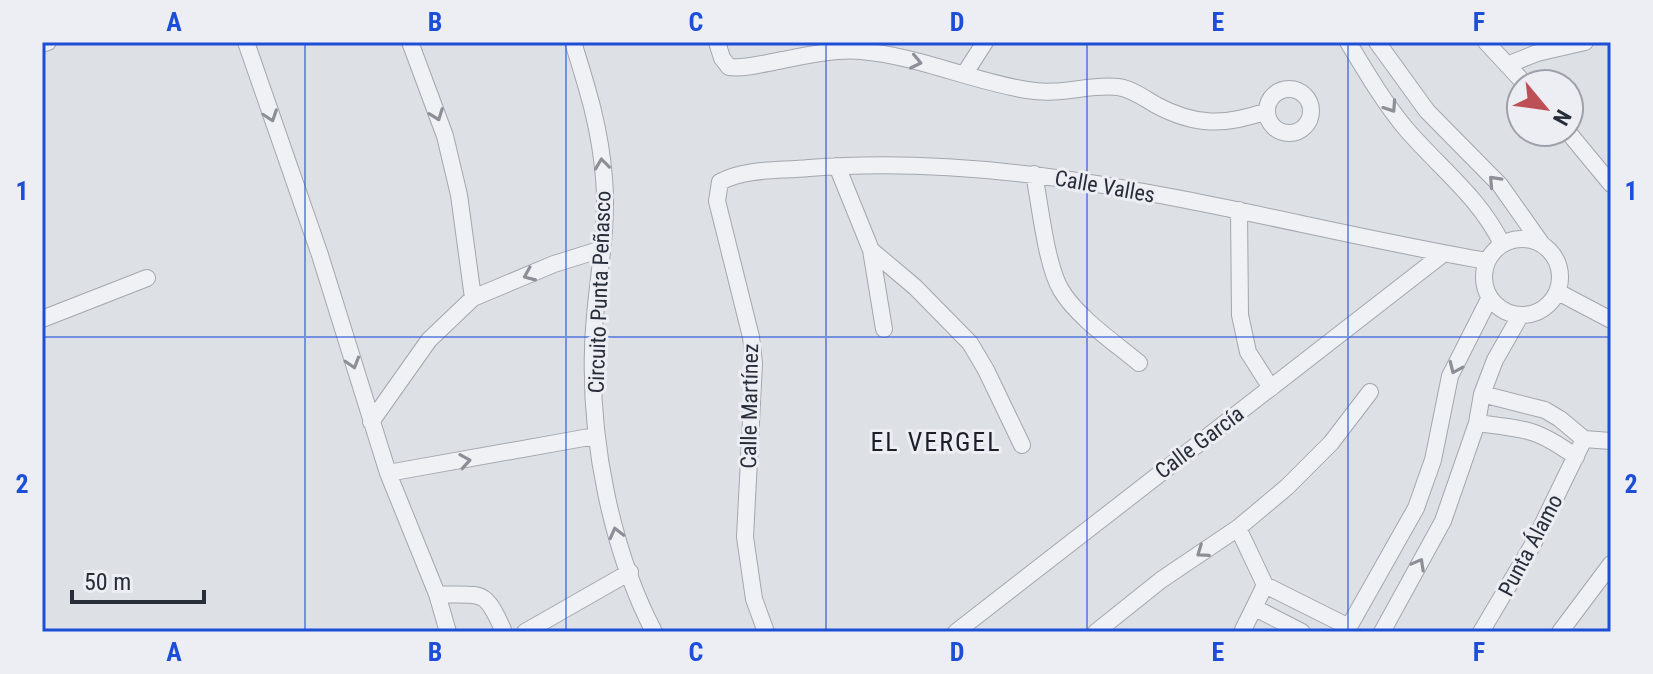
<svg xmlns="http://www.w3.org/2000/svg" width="1653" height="674" font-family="'Roboto Condensed',sans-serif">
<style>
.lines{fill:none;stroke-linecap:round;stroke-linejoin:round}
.street-casing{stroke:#a3a7ae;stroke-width:18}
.street{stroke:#eff1f4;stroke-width:16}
.oneway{stroke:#8c8f97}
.grid{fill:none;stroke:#1d4ed8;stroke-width:2;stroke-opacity:0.55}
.labels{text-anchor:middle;stroke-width:6;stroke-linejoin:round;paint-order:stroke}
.street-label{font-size:22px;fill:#282d3a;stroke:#eceef3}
.quarter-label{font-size:26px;letter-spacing:2px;fill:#1b1f2a;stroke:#eceef3}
.neatline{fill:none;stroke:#1d4ed8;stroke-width:3}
.grid-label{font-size:26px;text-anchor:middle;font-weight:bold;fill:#1d4ed8}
</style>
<rect width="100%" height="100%" fill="#dde0e5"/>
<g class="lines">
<defs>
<path id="street" d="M 246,42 L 320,255 L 388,473 L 437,594 L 448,632
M 410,42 L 445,136 L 459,195 L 473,298
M 573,42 C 588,90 600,128 604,178 C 609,235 594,292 593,349 C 590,441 611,549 654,632
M 717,42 L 722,58 L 729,67 C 747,69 765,63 783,60 C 807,55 837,49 861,51 C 918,56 971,81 1027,90 C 1061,96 1087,84 1118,87 C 1132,89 1144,98 1156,105 C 1195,126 1225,126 1267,111
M 1348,42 C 1366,72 1385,104 1407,130 C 1440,168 1480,198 1502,244
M 1377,42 L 1427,111 L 1500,185 L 1541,243
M 1486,42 L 1525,84
M 42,44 L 48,42
M 1507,65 L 1537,53 L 1585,42
M 965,73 L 985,42
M1267 111a22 22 0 1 1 44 0a22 22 0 1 1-44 0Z
M 1568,132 L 1611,184
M 837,166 L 871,250 L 915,287 L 970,343 L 986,370 L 1022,445
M 1034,174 C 1040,204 1046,265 1061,290 C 1077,317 1115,343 1139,363
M 1239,210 L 1240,315 L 1248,352 L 1271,388
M1484 277a38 38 0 1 1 76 0a38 38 0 1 1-76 0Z
M 871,250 L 884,329
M 1558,292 L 1611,320
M 42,319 L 147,278
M 1482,394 L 1545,410 L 1560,419 L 1584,439
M 371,422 L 429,340 L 473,298 L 554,264 L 602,249
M 1477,423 C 1525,429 1536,428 1576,457
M 1584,439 L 1611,441
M 388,473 L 595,436
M 1238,528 L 1287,487 L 1331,443 L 1370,392
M 437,594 C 484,596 484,587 504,632
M 1255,608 L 1302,632
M 525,632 L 630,572
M 766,632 L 754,599 L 745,537 L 754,363 L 751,337 L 717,201 L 720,182 C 746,168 779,171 809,168 C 1039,150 1262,222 1487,261
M 956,632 L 1443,254
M 1096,632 L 1161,580 L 1238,528 L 1265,585 L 1349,627
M 1242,632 L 1265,585
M 1346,632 L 1416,508 L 1433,460 L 1450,376 L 1489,299
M 1382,632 L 1443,521 L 1477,423 L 1482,394 L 1495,360 L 1520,316
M 1481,632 L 1532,546 L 1584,439
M 1560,632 L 1611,564"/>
</defs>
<use href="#street" class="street-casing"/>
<use href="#street" class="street"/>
</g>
<defs><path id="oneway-chevron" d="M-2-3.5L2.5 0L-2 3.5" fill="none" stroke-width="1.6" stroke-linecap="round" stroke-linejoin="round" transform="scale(2)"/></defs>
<g class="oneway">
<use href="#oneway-chevron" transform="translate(916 62) rotate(12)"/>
<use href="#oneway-chevron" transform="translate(1391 107) rotate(56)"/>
<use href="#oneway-chevron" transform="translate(437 115) rotate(70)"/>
<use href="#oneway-chevron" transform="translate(271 116) rotate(71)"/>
<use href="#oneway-chevron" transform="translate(602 164) rotate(-97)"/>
<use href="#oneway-chevron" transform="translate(1494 181) rotate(-133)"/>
<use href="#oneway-chevron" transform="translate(529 275) rotate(157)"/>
<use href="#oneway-chevron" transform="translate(353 363) rotate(73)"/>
<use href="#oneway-chevron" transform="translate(1455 368) rotate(114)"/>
<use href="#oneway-chevron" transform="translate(465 461) rotate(-9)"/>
<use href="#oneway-chevron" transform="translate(616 533) rotate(-104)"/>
<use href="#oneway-chevron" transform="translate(1202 552) rotate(145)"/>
<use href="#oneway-chevron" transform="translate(1419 564) rotate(-61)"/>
</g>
<path class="grid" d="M 305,42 L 305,632M 566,42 L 566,632M 826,42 L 826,632M 1087,42 L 1087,632M 1348,42 L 1348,632M 42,337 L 1611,337"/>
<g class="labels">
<g class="street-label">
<text transform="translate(1105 186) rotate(10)" y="8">Calle Valles</text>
<text transform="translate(599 292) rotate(-88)" y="8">Circuito Punta Peñasco</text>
<text transform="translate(749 406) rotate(-89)" y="8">Calle Martínez</text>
<text transform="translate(1199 442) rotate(-37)" y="8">Calle García</text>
<text transform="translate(1530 545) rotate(-62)" y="8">Punta Álamo</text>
</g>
<g class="quarter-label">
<text x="936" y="451">EL VERGEL</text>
</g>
</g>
<rect width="1653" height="674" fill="none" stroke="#eceef3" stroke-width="88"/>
<g transform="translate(1545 108) rotate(119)"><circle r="38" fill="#eceef3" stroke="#9ea1a9" stroke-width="2"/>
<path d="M0-6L14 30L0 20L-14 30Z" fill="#bd5057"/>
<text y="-12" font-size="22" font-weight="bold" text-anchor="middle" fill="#282d3a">N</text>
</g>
<path d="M72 590v12h132v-12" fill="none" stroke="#282d3a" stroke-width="4"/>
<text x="84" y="590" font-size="24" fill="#282d3a" stroke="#eceef3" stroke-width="6" paint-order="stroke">50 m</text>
<rect x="44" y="44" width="1565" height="586" class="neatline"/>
<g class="grid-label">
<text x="174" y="31">A</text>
<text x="435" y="31">B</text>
<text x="696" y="31">C</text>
<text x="957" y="31">D</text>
<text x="1218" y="31">E</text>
<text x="1479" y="31">F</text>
<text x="22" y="200">1</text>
<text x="1631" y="200">1</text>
<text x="22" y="493">2</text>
<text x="1631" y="493">2</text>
<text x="174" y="661">A</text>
<text x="435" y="661">B</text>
<text x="696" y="661">C</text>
<text x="957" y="661">D</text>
<text x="1218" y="661">E</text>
<text x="1479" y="661">F</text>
</g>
</svg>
